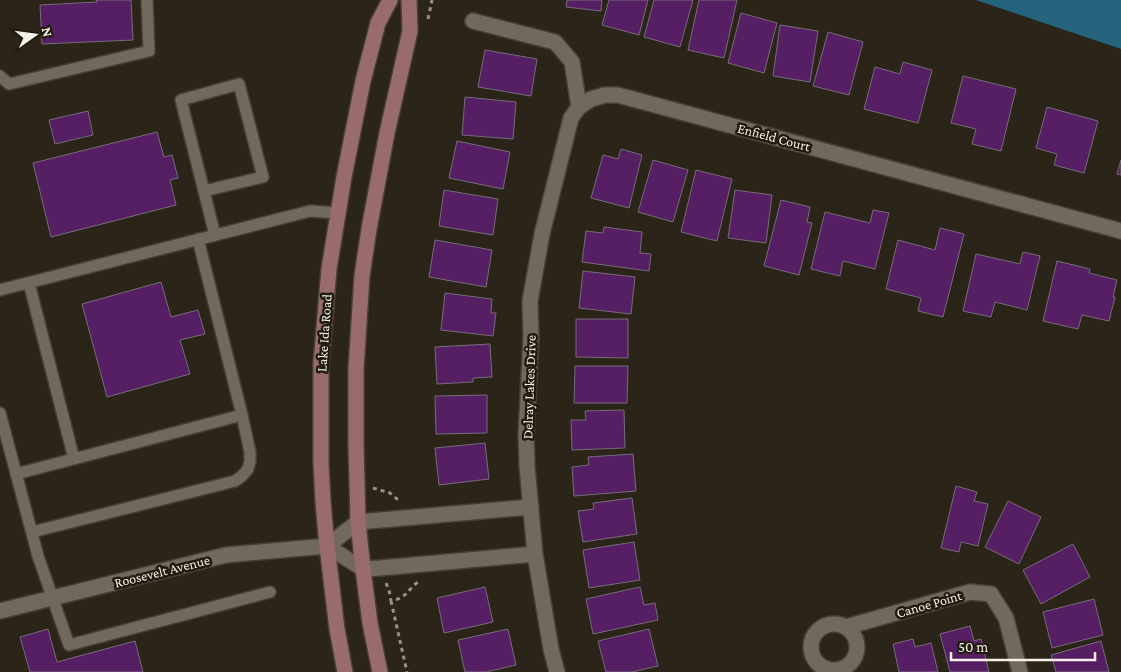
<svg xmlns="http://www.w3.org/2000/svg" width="1121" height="672" font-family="'Crimson Pro',serif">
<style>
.water{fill:#26647e}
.building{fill:#561f64;stroke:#766c79}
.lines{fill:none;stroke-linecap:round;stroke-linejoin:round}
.lane-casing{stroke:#463f35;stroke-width:14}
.street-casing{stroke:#463f35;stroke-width:18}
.secondary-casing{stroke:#463f35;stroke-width:18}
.path{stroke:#979187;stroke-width:3;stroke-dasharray:4 4;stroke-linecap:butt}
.lane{stroke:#71695b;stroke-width:11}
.street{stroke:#71695b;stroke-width:15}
.secondary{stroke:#9a6b6e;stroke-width:15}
.labels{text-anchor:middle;stroke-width:5;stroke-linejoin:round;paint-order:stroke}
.street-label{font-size:14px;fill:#f5f0e8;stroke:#211b0f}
</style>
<rect width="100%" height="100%" fill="#2b2418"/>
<path class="water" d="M 976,0 L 1121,0 L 1121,49 Z"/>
<path class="building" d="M 96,0 L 131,0 L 133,40 L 42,44 L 40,5 L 97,2 Z
M 567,0 L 602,0 L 601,11 L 566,7 Z
M 609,0 L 648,0 L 639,35 L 602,25 Z
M 654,0 L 693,0 L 680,47 L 644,37 Z
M 699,0 L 737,0 L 724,58 L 688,50 Z
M 741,13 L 777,23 L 764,73 L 728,63 Z
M 780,25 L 818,31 L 810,82 L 773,76 Z
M 828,32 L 863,42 L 849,95 L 813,86 Z
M 485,50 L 537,59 L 531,96 L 478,87 Z
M 903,62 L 932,70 L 918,123 L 864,109 L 875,67 L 900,74 Z
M 963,76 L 1016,89 L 1001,151 L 972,144 L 976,129 L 951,123 Z
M 465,97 L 516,102 L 513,139 L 462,135 Z
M 1047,107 L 1098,121 L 1084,173 L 1054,165 L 1057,154 L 1036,148 Z
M 88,111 L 93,135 L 55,144 L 49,120 Z
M 157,132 L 164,157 L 172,155 L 178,178 L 170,180 L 176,205 L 51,237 L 33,163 Z
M 457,141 L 510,152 L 503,189 L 449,178 Z
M 621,149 L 642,155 L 629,208 L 591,198 L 603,155 L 618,159 Z
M 653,160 L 688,170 L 673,222 L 638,212 Z
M 1121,160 L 1121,175 L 1117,174 Z
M 696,170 L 732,179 L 717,241 L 681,232 Z
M 444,190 L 498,199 L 493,235 L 439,226 Z
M 735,190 L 772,195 L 766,243 L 728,238 Z
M 781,200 L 810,207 L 807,222 L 812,223 L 799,275 L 764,266 Z
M 873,210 L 889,213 L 875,269 L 843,261 L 840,276 L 811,269 L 825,212 L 870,223 Z
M 604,227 L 642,232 L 640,253 L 651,254 L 649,271 L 582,262 L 586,231 L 603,233 Z
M 940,228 L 964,234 L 943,317 L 918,311 L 921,298 L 886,289 L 898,240 L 935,250 Z
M 435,240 L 492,250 L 486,287 L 429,277 Z
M 1023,252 L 1040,256 L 1027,310 L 995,302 L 991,317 L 963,311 L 976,254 L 1020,264 Z
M 1057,261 L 1090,269 L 1089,273 L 1117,280 L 1113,297 L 1115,297 L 1109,321 L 1082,315 L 1078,329 L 1043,321 Z
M 583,271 L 635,277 L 631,314 L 579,308 Z
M 161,282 L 171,317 L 198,310 L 205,334 L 180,340 L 190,374 L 107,397 L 82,304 Z
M 445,293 L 492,299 L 491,313 L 496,313 L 493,336 L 441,330 Z
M 576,319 L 628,319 L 628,358 L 576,357 Z
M 490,344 L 492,377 L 473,378 L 473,382 L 437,384 L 435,347 Z
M 575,366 L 628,366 L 627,403 L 574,403 Z
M 487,395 L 487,433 L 436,434 L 435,396 Z
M 624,410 L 625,448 L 572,450 L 571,420 L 586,420 L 585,411 Z
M 485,443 L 489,479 L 439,485 L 435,448 Z
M 633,454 L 636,491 L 574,496 L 572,467 L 589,465 L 588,457 Z
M 956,486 L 977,492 L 974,501 L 988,504 L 978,546 L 961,542 L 959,552 L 941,548 Z
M 632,498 L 637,534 L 583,542 L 578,511 L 594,509 L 593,503 Z
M 1008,501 L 1041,517 L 1019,564 L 985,547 Z
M 634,542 L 640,580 L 589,588 L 583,550 Z
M 1073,544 L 1090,577 L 1041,604 L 1023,570 Z
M 485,587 L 493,622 L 444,633 L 437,598 Z
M 640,587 L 644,605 L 655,603 L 658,620 L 593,634 L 586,599 Z
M 1094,599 L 1103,635 L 1052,648 L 1043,612 Z
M 970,626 L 974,641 L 981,639 L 989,672 L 950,672 L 940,634 Z
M 48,629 L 57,662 L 135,641 L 143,672 L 30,672 L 20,637 Z
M 508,629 L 516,665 L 486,672 L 465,672 L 458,640 Z
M 649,629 L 658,666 L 632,672 L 606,672 L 598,641 Z
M 913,639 L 915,647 L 931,643 L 938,672 L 899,672 L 893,644 Z
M 1101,641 L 1109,672 L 1056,672 L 1051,655 Z"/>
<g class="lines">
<defs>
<path id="lane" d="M 0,76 L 9,84 L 149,51 L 147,0
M 204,191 L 263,177 L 239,84 L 181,100 L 215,235
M 29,283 L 74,459
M 0,290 L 310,211 L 338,213
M 0,413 L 38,556 L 69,645 L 270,592
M 16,474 L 242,415
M 32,532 L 235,481 L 242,476 L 248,469 L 250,461 L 250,452 L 242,415 L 198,239"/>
<path id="street" d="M 473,21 L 555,42 L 572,62 L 579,107
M 327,546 L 363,569 L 380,568 L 535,554
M 0,611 L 226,555 L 327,546 L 358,522 L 531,507
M811 647a23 23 0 1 1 46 0a23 23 0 1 1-46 0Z
M 846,627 L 970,592 L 991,594 L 1006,618 L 1020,672
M 557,672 L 551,649 L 535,554 L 527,466 L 526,435 L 531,337 L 530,301 L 542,234 L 571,118 L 579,107 L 591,99 L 605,95 L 618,95 L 1121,231"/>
<path id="secondary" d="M 345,672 L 337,629 L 327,546 L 323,502 L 321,463 L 321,364 L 329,269 L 344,177 L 363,81 L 378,23 L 390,0
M 380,672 L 370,623 L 363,569 L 358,522 L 356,446 L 356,369 L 362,276 L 369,229 L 387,133 L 410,31 L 409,0"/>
</defs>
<use href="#lane" class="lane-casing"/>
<use href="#street" class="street-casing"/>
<use href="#secondary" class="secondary-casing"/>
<path class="path" d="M 428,19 L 432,0
M 373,488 L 390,493 L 397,499 L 401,501
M 386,583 L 389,590 L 391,601 C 407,598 407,590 418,582
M 391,601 L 407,672"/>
<use href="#lane" class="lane"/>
<use href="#street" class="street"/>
<use href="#secondary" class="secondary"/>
</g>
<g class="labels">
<g class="street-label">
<text transform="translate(774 137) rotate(15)" y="5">Enfield Court</text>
<text transform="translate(324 333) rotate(-86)" y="5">Lake Ida Road</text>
<text transform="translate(529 387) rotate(-88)" y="5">Delray Lakes Drive</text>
<text transform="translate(162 571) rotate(-14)" y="5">Roosevelt Avenue</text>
<text transform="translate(929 604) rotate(-16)" y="5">Canoe Point</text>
</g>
</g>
<g transform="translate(35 35) rotate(76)" stroke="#211b0f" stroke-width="4" paint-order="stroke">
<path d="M0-4L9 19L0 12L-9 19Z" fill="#f5f0e8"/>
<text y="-8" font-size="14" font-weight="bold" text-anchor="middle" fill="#f5f0e8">N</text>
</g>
<path d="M951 652v8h144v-8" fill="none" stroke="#f5f0e8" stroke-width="2.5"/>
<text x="958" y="652" font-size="15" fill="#f5f0e8" stroke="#211b0f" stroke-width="4" paint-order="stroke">50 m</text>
</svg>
